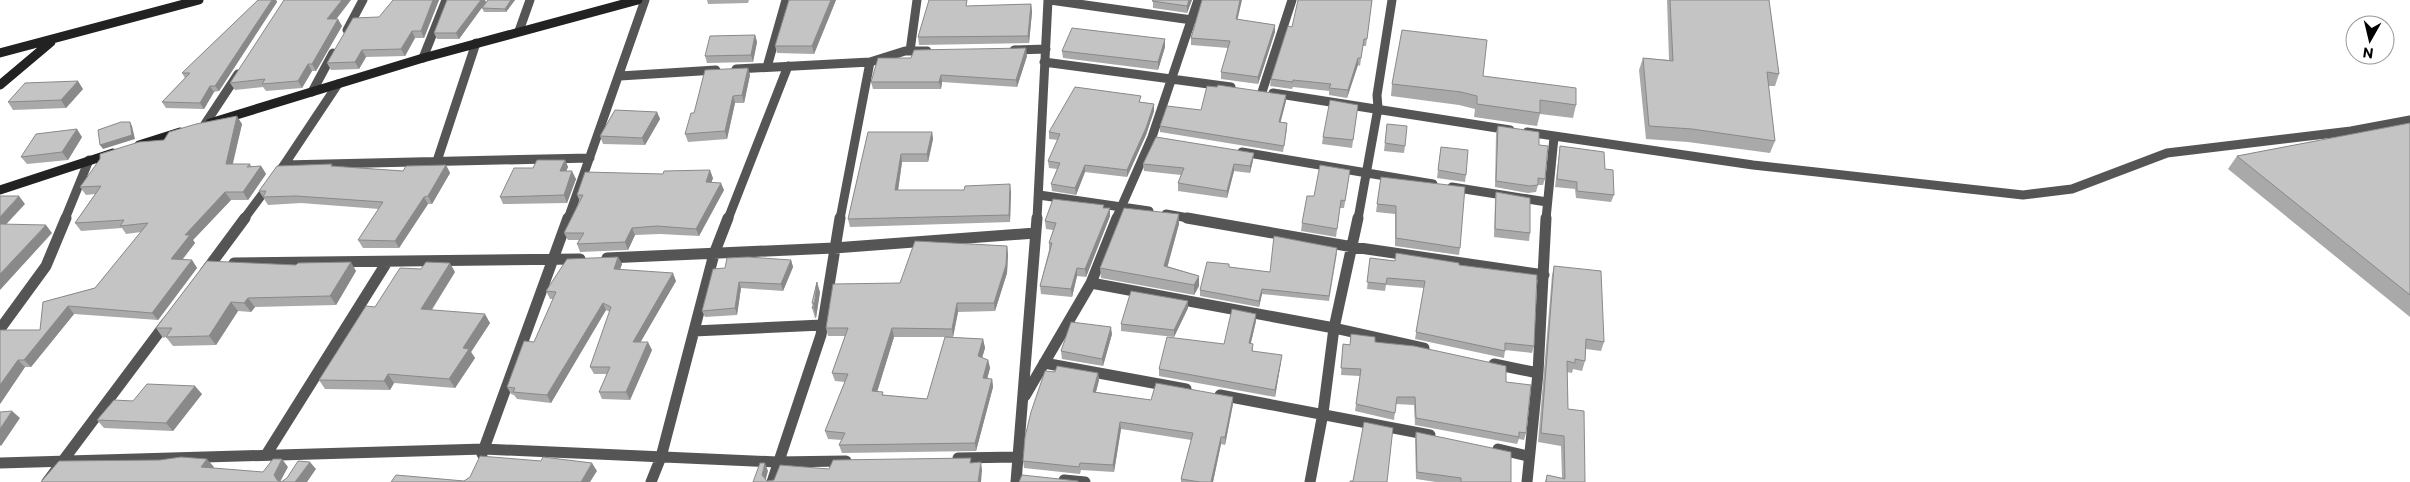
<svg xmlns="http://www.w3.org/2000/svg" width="2410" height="482" font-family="Commissioner,sans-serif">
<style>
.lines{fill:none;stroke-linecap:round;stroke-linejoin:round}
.street-far1{stroke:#555;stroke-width:9}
.street{stroke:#555;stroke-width:11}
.secondary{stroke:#222;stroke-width:9}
.wall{fill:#a9a9a9;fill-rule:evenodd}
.shaded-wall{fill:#898989}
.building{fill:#c4c4c4;stroke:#898989}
</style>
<rect width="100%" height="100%" fill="#fff"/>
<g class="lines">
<path class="street-far1" d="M 1050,0 L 1192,20
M 347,30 L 363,0
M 519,31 L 530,0
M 1014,50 L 1046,49
M 910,51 L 917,0
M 423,58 L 446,0
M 1044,62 L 1231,87
M 767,67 L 786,0
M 736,69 L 870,62 L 905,51 L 927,51
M 620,76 L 716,70
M 312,92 L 333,53
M 1262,92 L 1292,0
M 1273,93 L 1510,130
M 205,124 L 238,74
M 1527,132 L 1753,165 L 2023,195 L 2072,189 L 2167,153 L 2351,131 L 2410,120
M 1242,152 L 1433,184
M 437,161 L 476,43
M 284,165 L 590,158
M 1452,187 L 1547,202
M 1039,195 L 1149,211
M 1166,214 L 1194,219
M 65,219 L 89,160
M 244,219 L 284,165 L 338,84
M 568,219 L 645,0
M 728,219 L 788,66
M 840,219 L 870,62
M 1037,219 L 1048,0
M 1116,219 L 1152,137 L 1198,0
M 1358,219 L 1378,108 L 1377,95 L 1392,0
M 1546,219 L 1554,137"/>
<path class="street" d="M 1187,218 L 1353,247 L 1544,275
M 607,258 L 834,248 L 1035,233
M 234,263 L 580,259
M 205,272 L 245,218
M 1091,283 L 1334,328 L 1424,348
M 0,329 L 46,266 L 66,218
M 694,331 L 822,325
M 1044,363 L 1186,389
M 1494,364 L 1538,373
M 1220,395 L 1430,435
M 1025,396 L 1091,283 L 1117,218
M 1498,449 L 1528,456
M 482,454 L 568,218
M 266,455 L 387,262
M 958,458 L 1017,457
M 0,463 L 484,449 L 777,462 L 846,461
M 1064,480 L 1085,482
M 47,482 L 166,323
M 651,482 L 661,457 L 714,254 L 728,218
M 772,482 L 821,335 L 840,218
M 1016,482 L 1037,218
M 1310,482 L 1323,413 L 1334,328 L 1358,218
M 1527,482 L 1538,373 L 1546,218"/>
<path class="secondary" d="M 0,53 L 199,0
M 0,85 L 51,42
M 210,123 L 423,58 L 638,0
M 139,145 L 180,132
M 0,190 L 113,153"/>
</g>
<path class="wall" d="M 258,0 L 276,0 L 277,2 L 219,91 L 214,92 L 204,109 L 166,108 L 162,102 L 185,78 L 182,73 Z
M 439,0 L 424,38 L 415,38 L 405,56 L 366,57 L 359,69 L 331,70 L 327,63 L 379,17 Z
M 447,0 L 485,0 L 486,2 L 488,0 L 515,0 L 506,12 L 484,12 L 482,8 L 484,5 L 459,39 L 437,39 L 434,33 Z
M 707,0 L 749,0 L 748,3 L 708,4 Z
M 789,0 L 836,0 L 814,54 L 777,53 L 775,46 Z
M 1153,0 L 1192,0 L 1187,13 L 1153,8 Z
M 1372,0 L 1366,46 L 1363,46 L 1360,66 L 1358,65 L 1347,98 L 1329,95 L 1329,91 L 1293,87 L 1292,89 L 1270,86 L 1271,79 L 1292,27 Z
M 1667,0 L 1769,0 L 1779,74 L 1775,86 L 1768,86 L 1775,141 L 1770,153 L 1688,142 L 1646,139 L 1639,70 L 1643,58 L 1669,60 Z
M 1031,4 L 1032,12 L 1029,43 L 919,45 L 918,37 L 968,6 Z
M 336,19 L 342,26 L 316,71 L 312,71 L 302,88 L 266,91 L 263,87 L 235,90 L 230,83 Z
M 1237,19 L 1275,32 L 1258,84 L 1221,79 L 1221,72 L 1228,48 L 1191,45 L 1191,38 Z
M 755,35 L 757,42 L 753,62 L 707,63 L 705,56 Z
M 1165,39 L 1165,47 L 1158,70 L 1063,58 L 1062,51 Z
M 1027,56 L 1017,87 L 942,82 L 941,89 L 873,89 L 871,82 L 911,58 Z
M 748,68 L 750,75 L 744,103 L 735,103 L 727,139 L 688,142 L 685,134 L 694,113 Z
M 1483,76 L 1576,105 L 1573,118 L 1540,114 L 1537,126 L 1474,117 L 1475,109 L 1459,105 L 1391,96 L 1392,84 Z
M 83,89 L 66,108 L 13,110 L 8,102 Z
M 1286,95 L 1286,101 L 1280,123 L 1287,129 L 1283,152 L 1160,132 L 1160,126 L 1201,110 Z
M 1141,102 L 1154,104 L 1154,111 L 1146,135 L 1127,177 L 1085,172 L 1076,195 L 1052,191 L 1051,184 L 1057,169 L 1049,168 L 1048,161 L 1058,140 L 1049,139 L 1049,132 Z
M 1358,105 L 1352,148 L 1322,144 L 1323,137 Z
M 657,112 L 660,119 L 645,145 L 603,144 L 600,136 Z
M 2410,123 L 2410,317 L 2228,169 L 2237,156 Z
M 242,124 L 232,164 L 250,164 L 252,167 L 261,166 L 266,174 L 248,200 L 231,200 L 193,240 L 195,243 L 183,259 L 192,260 L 197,268 L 158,320 L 74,314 L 31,367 L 25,367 L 0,404 L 0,330 L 40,330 L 43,302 L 95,288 L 141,232 L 126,234 L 122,228 L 81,231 L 75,223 L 95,194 L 86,195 L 80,187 L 164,140 Z
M 1387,124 L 1405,146 L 1404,153 L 1384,151 Z
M 1498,126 L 1539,145 L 1545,179 L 1543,185 L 1538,185 L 1536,192 L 1528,193 L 1495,187 L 1496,133 Z
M 868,132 L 932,132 L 933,139 L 928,162 L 902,162 L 898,190 L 1011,192 L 1010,222 L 850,227 L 848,219 Z
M 82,137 L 68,160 L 27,164 L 21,157 Z
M 1560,146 L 1614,195 L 1611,202 L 1576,198 L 1575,189 L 1555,187 L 1559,154 Z
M 1441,147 L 1466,175 L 1465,182 L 1437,178 Z
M 565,160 L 568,167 L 566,171 L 576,179 L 567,203 L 503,204 L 500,197 L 533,168 Z
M 1253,160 L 1250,173 L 1234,171 L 1227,198 L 1178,191 L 1178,183 L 1181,175 L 1144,171 L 1143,164 Z
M 446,165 L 450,173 L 432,204 L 428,204 L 399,248 L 363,248 L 358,240 L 379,209 L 301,203 L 268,205 L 259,191 L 333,166 L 403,171 Z
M 1381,177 L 1460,248 L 1459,255 L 1395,246 L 1395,214 L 1376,212 Z
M 713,178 L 711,182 L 724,190 L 699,236 L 660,234 L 635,235 L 628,250 L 580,252 L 577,244 L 579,240 L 568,240 L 564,233 L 580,201 L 577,195 Z
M 1349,178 L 1344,208 L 1340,208 L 1336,237 L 1301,231 L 1302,223 L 1314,196 Z
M 1496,192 L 1530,233 L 1529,241 L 1494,237 L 1495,200 Z
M 1104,208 L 1110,216 L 1086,277 L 1077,276 L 1072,297 L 1041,294 L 1040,286 L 1049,250 L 1049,243 L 1053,230 L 1046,229 L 1045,221 Z
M 1179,224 L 1167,266 L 1199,276 L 1199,286 L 1194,295 L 1101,278 L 1100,268 Z
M 1007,246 L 1008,255 L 1007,273 L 995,311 L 958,312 L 953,337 L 945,337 L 983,339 L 985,348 L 982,358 L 988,360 L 990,368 L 987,379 L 992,379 L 993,387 L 976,451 L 842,453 L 839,445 L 842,440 L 828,439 L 825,431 L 845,382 L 835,381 L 832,373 L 845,336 L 828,336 L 826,328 L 900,283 ZM 894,337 L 945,337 L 927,399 L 884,395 L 877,391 Z
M 1337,253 L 1329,301 L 1262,294 L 1259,307 L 1200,296 L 1200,290 L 1229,267 L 1270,272 Z
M 1396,253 L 1459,265 L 1534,346 L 1532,353 L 1505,350 L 1504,358 L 1415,339 L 1424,288 L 1386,285 L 1385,291 L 1367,289 L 1370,258 L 1395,261 Z
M 618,257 L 622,264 L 620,270 L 676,281 L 640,342 L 652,350 L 630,400 L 602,399 L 599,392 L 607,374 L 594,374 L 590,367 L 610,312 L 606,310 L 551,403 L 517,399 L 514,395 L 511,394 L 507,387 L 534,342 L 553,299 L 550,299 L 546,291 Z
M 791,260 L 793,267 L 783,291 L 741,288 L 737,315 L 705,317 L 702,311 L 725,268 Z
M 207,261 L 356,271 L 336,305 L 255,307 L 251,312 L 238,311 L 216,345 L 173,346 L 166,337 L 163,338 L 156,328 Z
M 1554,266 L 1604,342 L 1601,351 L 1586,349 L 1585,361 L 1582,371 L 1573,369 L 1572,373 L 1567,372 L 1568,409 L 1585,482 L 1545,482 L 1547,475 L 1562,478 L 1561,446 L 1538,442 L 1552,275 Z
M 455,272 L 432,310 L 490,323 L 471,352 L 475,358 L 455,388 L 394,383 L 390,390 L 325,389 L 319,380 Z
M 820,292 L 816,318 L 815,318 L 812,308 L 813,306 L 812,303 Z
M 1188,308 L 1174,337 L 1121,331 L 1121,324 Z
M 1256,321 L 1251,343 L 1253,351 L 1281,362 L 1275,397 L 1159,376 L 1159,369 L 1224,344 Z
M 1112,334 L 1103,366 L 1062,359 L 1061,351 Z
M 1351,334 L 1506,382 L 1526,433 L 1524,440 L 1519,439 L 1517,444 L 1415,425 L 1414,405 L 1396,404 L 1394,420 L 1355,411 L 1360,376 L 1341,375 L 1343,344 L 1350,345 Z
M 1055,372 L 1098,373 L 1099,380 L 1096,392 L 1151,400 L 1233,397 L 1233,404 L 1225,445 L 1221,444 L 1213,482 L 1181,482 L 1181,479 L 1191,440 L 1121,429 L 1114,472 L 1081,470 L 1080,474 L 1024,468 L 1023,461 Z
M 202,394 L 173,431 L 104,428 L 97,420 L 133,401 Z
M 1416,432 L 1511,482 L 1436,482 L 1416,479 L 1415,440 Z"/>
<path class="shaded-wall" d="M 272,0 L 276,0 L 277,2 L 219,91 L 215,86 Z
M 342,0 L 351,0 L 331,26 L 327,19 Z
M 433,0 L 439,0 L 424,38 L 421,31 Z
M 481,0 L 485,0 L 486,2 L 459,39 L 456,33 Z
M 511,0 L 515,0 L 506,12 L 505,9 Z
M 831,0 L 836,0 L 814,54 L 812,46 Z
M 1189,0 L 1192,0 L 1187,13 L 1187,6 Z
M 1240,0 L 1242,0 L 1236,26 L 1236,19 Z
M 1031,4 L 1032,12 L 1029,43 L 1028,36 Z
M 338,19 L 342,26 L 316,71 L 312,64 Z
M 1275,25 L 1275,32 L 1258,84 L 1258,77 Z
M 412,31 L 415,38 L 405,56 L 401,49 Z
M 755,35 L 757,42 L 753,62 L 751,55 Z
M 1165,39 L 1165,47 L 1158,70 L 1158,62 Z
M 1026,48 L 1027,56 L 1017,87 L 1016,80 Z
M 362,50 L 366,57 L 359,69 L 355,62 Z
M 1358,58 L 1358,65 L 1347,98 L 1348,90 Z
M 308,64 L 312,71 L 302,88 L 298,81 Z
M 748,68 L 750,75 L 744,103 L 742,95 Z
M 941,75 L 942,82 L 941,89 L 939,82 Z
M 78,81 L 83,89 L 66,108 L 61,100 Z
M 210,86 L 214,92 L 204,109 L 200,103 Z
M 1286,95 L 1286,101 L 1279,128 L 1279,122 Z
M 733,96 L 735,103 L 727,139 L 725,131 Z
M 1154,104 L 1154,111 L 1146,135 L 1127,177 L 1127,170 Z
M 657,112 L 660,119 L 645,145 L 642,138 Z
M 237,116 L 242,124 L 231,172 L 226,164 Z
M 130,122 L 132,126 L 135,139 L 103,149 L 100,145 Z
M 77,129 L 82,137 L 68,160 L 62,152 Z
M 932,132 L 933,139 L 928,162 L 927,154 Z
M 1254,153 L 1253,160 L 1250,173 L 1250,166 Z
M 901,154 L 902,162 L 897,198 L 895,190 Z
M 565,160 L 568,167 L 563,178 L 560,171 Z
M 1234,164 L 1234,171 L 1227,198 L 1227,191 Z
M 446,165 L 450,173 L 432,204 L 428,196 Z
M 1085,165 L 1085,172 L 1076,195 L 1075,188 Z
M 261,166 L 266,174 L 248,200 L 243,192 Z
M 710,170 L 713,178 L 709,190 L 706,182 Z
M 572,171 L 576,179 L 567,203 L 564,195 Z
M 721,183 L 724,190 L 699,236 L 696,229 Z
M 1010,184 L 1011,192 L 1010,222 L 1009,215 Z
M 225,192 L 231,200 L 193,240 L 195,243 L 177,266 L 171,259 L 185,235 Z
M 19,196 L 25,204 L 0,231 L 0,217 Z
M 424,197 L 428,204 L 399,248 L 395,241 Z
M 1110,208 L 1110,216 L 1086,277 L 1085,269 Z
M 1179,214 L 1179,224 L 1165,276 L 1164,266 Z
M 46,225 L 52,233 L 0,290 L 0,274 Z
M 632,228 L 635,235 L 628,250 L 625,242 Z
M 1007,246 L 1008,255 L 1007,273 L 995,311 L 994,303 Z
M 618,257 L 622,264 L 617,277 L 614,269 Z
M 192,260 L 197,268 L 158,320 L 152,313 Z
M 791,260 L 793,267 L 783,291 L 781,284 Z
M 351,262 L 356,271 L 336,305 L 330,296 Z
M 450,263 L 455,272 L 426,318 L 421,309 Z
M 1077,268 L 1077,276 L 1072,297 L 1071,289 Z
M 673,273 L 676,281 L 636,350 L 633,342 Z
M 1199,276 L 1199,286 L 1194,295 L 1194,285 Z
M 739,282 L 741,288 L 737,315 L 735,308 Z
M 817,282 L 820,292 L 816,318 L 814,308 Z
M 1262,289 L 1262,294 L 1259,307 L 1259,301 Z
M 248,298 L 255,307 L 251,312 L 244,303 Z
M 1188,301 L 1188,308 L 1174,337 L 1174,330 Z
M 231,302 L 238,311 L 216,345 L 209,336 Z
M 603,303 L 606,310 L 551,403 L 547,395 Z
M 957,303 L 958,312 L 953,337 L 952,329 Z
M 68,306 L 74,314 L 31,367 L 24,360 Z
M 485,314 L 490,323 L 471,352 L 475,358 L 455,388 L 449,379 L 463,348 Z
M 1256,314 L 1256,321 L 1249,350 L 1249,343 Z
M 1111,327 L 1112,334 L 1103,366 L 1102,359 Z
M 892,328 L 894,337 L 875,399 L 872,391 Z
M 983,339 L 985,348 L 980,365 L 978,356 Z
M 648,342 L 652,350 L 630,400 L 626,392 Z
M 1282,355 L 1281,362 L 1275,397 L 1275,390 Z
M 18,360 L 25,367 L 0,404 L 0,385 Z
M 988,360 L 990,368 L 985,387 L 983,378 Z
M 1098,373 L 1099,380 L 1094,399 L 1093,392 Z
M 388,374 L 394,383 L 390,390 L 384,381 Z
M 992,379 L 993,387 L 976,451 L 975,443 Z
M 195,386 L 202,394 L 173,431 L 166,423 Z
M 1233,397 L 1233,404 L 1225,445 L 1225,437 Z
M 12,411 L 20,418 L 1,446 L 0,445 L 0,429 Z
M 1120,422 L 1121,429 L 1114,472 L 1113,465 Z
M 1221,437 L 1221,444 L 1213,482 L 1211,482 Z
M 207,459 L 214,467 L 208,474 L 201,467 Z
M 282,459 L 288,467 L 280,482 L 278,482 L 274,475 Z
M 310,462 L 316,469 L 307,482 L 295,482 Z
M 981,462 L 982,470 L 981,482 L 978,482 Z
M 592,463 L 597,471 L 590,482 L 581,482 Z
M 765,463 L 768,471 L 765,482 L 762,475 Z"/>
<path class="building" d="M 258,0 L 272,0 L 215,86 L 210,86 L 200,103 L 162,102 L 190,73 L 182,73 Z
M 284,0 L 342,0 L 327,19 L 338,19 L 312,64 L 308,64 L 298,81 L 262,84 L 265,79 L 230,83 Z
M 393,0 L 433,0 L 421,31 L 412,31 L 401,49 L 362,50 L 355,62 L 327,63 L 353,18 L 379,17 Z
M 447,0 L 481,0 L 456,33 L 434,33 Z
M 488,0 L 511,0 L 505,9 L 482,8 Z
M 789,0 L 831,0 L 812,46 L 775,46 Z
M 929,0 L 967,0 L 966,6 L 1031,4 L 1028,36 L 918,37 Z
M 1153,0 L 1189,0 L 1187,6 L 1152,1 Z
M 1202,0 L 1240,0 L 1236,19 L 1275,25 L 1258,77 L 1221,72 L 1230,41 L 1191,38 Z
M 1298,0 L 1372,0 L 1367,39 L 1364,39 L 1361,58 L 1358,58 L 1348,90 L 1329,88 L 1331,84 L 1293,80 L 1293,82 L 1271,79 L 1288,26 L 1292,27 Z
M 1670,0 L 1769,0 L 1779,74 L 1767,72 L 1775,141 L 1692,129 L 1649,126 L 1643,58 L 1673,61 Z
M 1072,28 L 1165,39 L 1158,62 L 1062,51 Z
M 1402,30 L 1487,40 L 1483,76 L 1576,88 L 1576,105 L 1540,100 L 1540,113 L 1477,104 L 1477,96 L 1461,92 L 1392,84 Z
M 755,35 L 751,55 L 705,56 L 710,36 Z
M 1026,48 L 1016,80 L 941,75 L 939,82 L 871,82 L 878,58 L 911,58 L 914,50 Z
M 748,68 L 742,95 L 733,96 L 725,131 L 685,134 L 691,113 L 694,113 L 705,70 Z
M 78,81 L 61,100 L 8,102 L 25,83 Z
M 1218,85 L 1286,95 L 1279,122 L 1287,123 L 1284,146 L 1160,126 L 1167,106 L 1201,110 L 1207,86 L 1217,87 Z
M 1075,87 L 1141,96 L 1139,102 L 1154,104 L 1146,128 L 1127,170 L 1085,165 L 1075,188 L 1051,184 L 1060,163 L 1048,161 L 1060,134 L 1049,132 Z
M 1330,100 L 1358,105 L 1353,140 L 1323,137 Z
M 615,110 L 657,112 L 642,138 L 600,136 Z
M 237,116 L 226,164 L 250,164 L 247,167 L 261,166 L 243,192 L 225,192 L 185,235 L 190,235 L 171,259 L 192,260 L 152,313 L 68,306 L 24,360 L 18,360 L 0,385 L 0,330 L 40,330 L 43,302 L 95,288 L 148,223 L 120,226 L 124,220 L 75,223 L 101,186 L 80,187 L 100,159 L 100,154 L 139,142 L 164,140 L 169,132 L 196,124 Z
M 121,122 L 130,122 L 132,135 L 100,145 L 98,130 Z
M 2410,123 L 2410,295 L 2237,156 Z
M 1387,124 L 1407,126 L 1405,146 L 1385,143 Z
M 1498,126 L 1539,132 L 1539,145 L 1548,146 L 1545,179 L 1538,178 L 1538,185 L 1530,186 L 1496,181 Z
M 77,129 L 62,152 L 21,157 L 36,134 Z
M 868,132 L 932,132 L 927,154 L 901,154 L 895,190 L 964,190 L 965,186 L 1010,184 L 1009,215 L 848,219 Z
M 1156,137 L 1254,153 L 1250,166 L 1234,164 L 1227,191 L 1178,183 L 1184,168 L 1143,164 Z
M 1560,146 L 1604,152 L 1605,169 L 1613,170 L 1614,195 L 1577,191 L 1577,182 L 1557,179 Z
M 1441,147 L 1468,150 L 1466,175 L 1438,170 Z
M 537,160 L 565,160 L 560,171 L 572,171 L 564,195 L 500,197 L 514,168 L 533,168 Z
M 332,164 L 331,166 L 403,171 L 406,166 L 446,165 L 428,196 L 424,197 L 395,241 L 358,240 L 383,202 L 296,196 L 263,197 L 266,191 L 259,191 L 277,166 Z
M 1320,165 L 1350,170 L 1345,201 L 1341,200 L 1337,229 L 1302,223 L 1307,196 L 1314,196 Z
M 710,170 L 706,182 L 721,183 L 696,229 L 657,226 L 632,228 L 625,242 L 577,244 L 584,233 L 564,233 L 583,195 L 577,195 L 585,172 L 663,174 L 664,171 Z
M 1381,177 L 1465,187 L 1460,248 L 1396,238 L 1396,206 L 1377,204 Z
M 1496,192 L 1530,198 L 1530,233 L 1495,229 Z
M 0,196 L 19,196 L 0,217 Z
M 1053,199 L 1104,205 L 1103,208 L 1110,208 L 1085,269 L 1077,268 L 1071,289 L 1040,286 L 1052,243 L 1049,243 L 1056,223 L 1045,221 Z
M 1124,208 L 1179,214 L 1164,266 L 1199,276 L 1194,285 L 1100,268 Z
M 0,224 L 46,225 L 0,274 Z
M 1274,236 L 1337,248 L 1329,296 L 1262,289 L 1259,301 L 1200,290 L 1207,262 L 1229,264 L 1229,267 L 1270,272 Z
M 915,241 L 1007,246 L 1006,265 L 994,303 L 957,303 L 952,329 L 892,328 L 872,391 L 883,392 L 882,395 L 927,399 L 945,337 L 983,339 L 978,356 L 988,360 L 983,378 L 992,379 L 975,443 L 839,445 L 845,433 L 825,431 L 848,374 L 832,373 L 848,328 L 826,328 L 833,284 L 900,283 Z
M 1396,253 L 1459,263 L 1459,265 L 1537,275 L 1534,346 L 1505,343 L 1505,351 L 1416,332 L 1425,281 L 1387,278 L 1386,284 L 1367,282 L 1370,258 L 1395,261 Z
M 618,257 L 614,269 L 673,273 L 633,342 L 648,342 L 626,392 L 599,392 L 610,367 L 590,367 L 611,307 L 603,303 L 547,395 L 513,392 L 515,388 L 507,387 L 524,341 L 534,342 L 556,292 L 546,291 L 567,259 Z
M 748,257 L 791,260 L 781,284 L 739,282 L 735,308 L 702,311 L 713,269 L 725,268 L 727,258 Z
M 207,261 L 296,265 L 298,263 L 351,262 L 330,296 L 248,298 L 244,303 L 231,302 L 209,336 L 166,337 L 172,328 L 156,328 Z
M 426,262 L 450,263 L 421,309 L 485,314 L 463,348 L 469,349 L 449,379 L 388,374 L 384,381 L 319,380 L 366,306 L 375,307 L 400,268 L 421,269 Z
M 1554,266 L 1601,271 L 1604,342 L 1586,339 L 1585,361 L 1575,359 L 1575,363 L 1567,361 L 1568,409 L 1584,411 L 1585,482 L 1546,482 L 1547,475 L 1565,479 L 1564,436 L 1541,433 Z
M 817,282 L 814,308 L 812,308 L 814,303 L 812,303 Z
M 1131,291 L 1188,301 L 1174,330 L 1121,324 Z
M 1232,309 L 1256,314 L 1249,343 L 1253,344 L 1252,351 L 1282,355 L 1275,390 L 1159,369 L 1167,337 L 1224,344 Z
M 1071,322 L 1111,327 L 1102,359 L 1061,351 Z
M 1351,334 L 1375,337 L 1375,342 L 1414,346 L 1506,366 L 1506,382 L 1531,385 L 1526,433 L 1519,432 L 1519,437 L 1416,418 L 1415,397 L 1397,397 L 1395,413 L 1356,404 L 1361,369 L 1341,368 L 1343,344 L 1350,345 Z
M 1057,366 L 1098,373 L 1093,392 L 1151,400 L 1156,383 L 1233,397 L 1225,437 L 1221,437 L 1211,482 L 1200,482 L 1181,479 L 1193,433 L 1120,422 L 1113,465 L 1080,463 L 1079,467 L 1023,461 L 1025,437 L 1031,412 L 1045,371 L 1055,372 Z
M 147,384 L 195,386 L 166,423 L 97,420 L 114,400 L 133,401 Z
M 12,411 L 0,429 L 0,412 Z
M 1364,422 L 1393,428 L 1387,482 L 1350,482 L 1350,481 L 1353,481 Z
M 1416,432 L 1511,452 L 1511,482 L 1461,482 L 1461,478 L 1417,472 Z
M 480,456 L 541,461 L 543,457 L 592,463 L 581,482 L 391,482 L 396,475 L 464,481 L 470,477 Z
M 181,457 L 207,459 L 201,467 L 263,472 L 273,459 L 282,459 L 274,475 L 277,480 L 281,482 L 287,478 L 298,461 L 310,462 L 295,482 L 41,482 L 59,461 L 160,460 Z
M 971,458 L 970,463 L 981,462 L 978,482 L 753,482 L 760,463 L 765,463 L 762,475 L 767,481 L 774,480 L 780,465 L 829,469 L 833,460 Z
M 1022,475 L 1078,481 L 1078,482 L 1019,482 Z"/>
<g transform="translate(2370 40) rotate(188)"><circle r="24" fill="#ffffff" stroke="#999999"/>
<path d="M0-4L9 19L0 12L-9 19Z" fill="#000000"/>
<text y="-8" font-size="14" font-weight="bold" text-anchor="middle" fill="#000000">N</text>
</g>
</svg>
